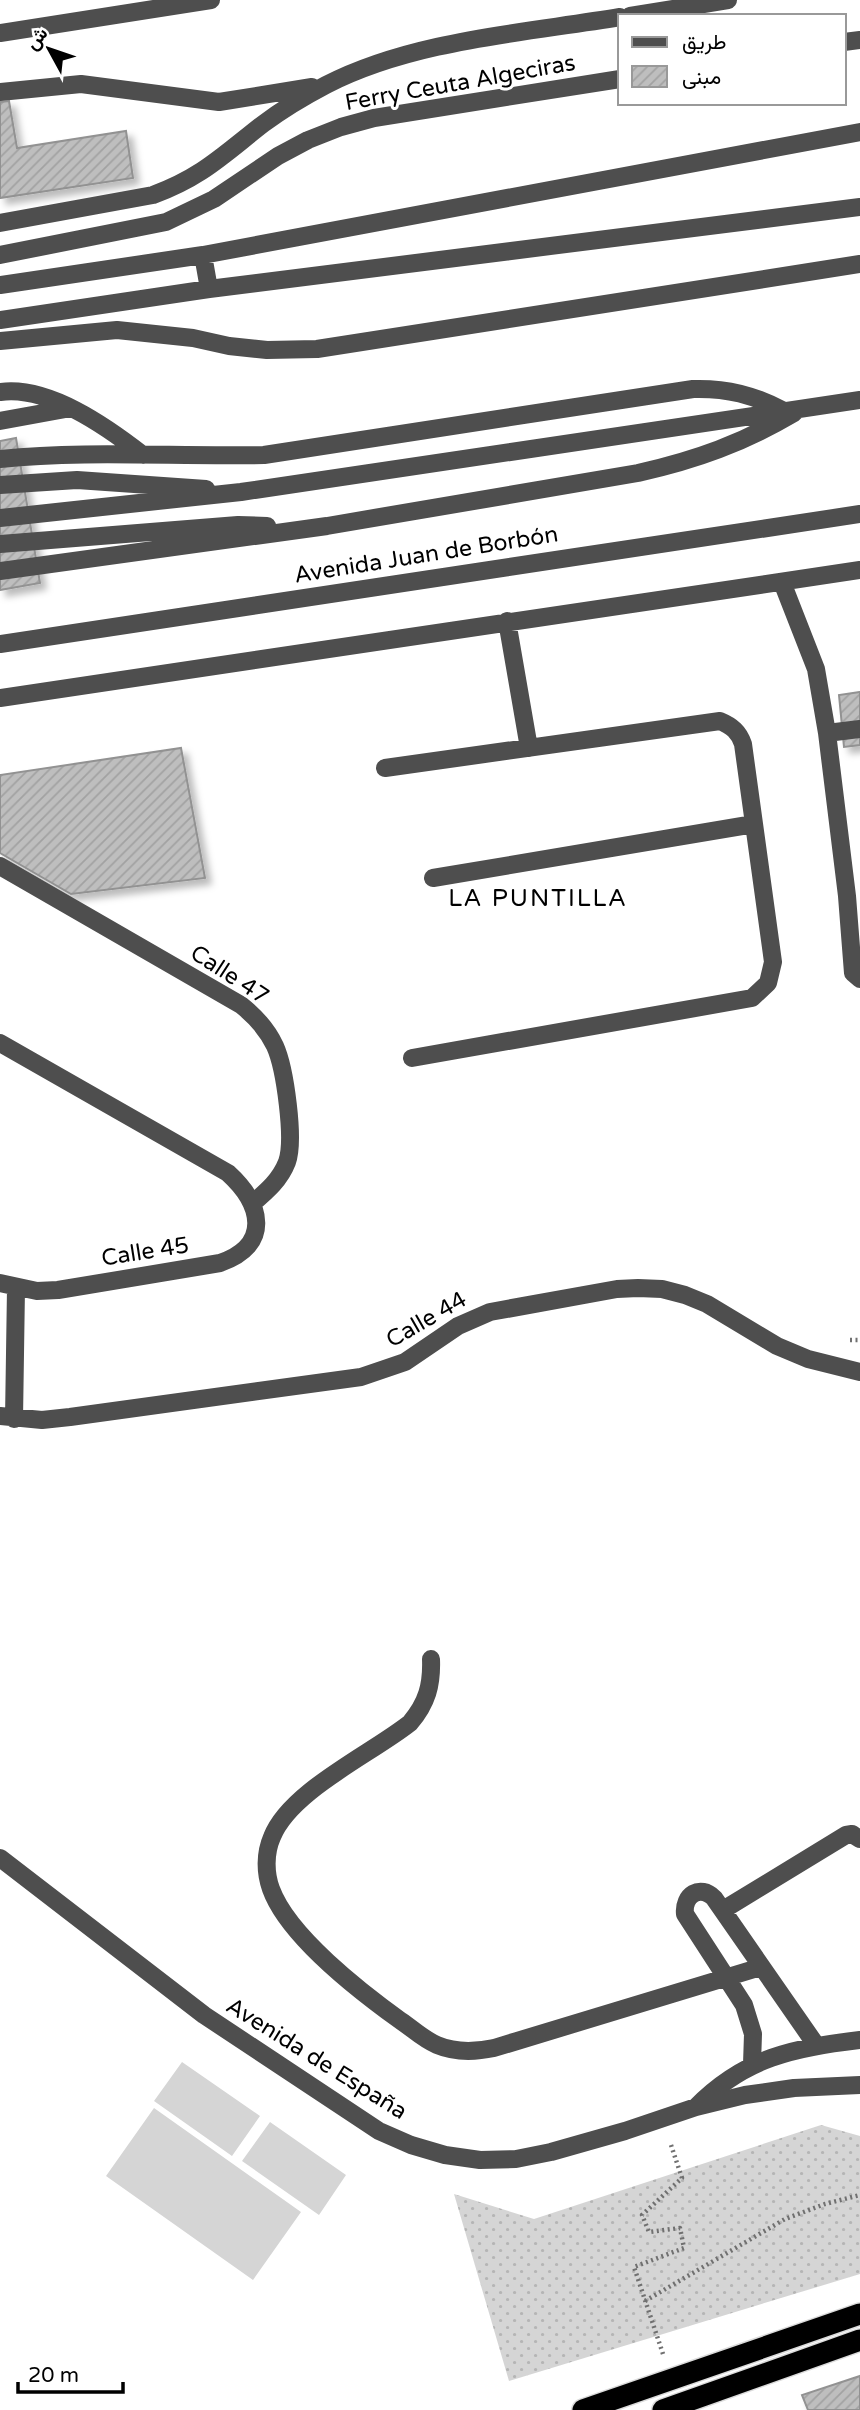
<svg xmlns="http://www.w3.org/2000/svg" width="860" height="2410" font-family="'Varela Round',Vazirmatn,sans-serif">
<style>
.grass{fill:url(#grass-dots)}
.garden{fill:#d5d5d5}
.building{fill:url(#building-hatch);stroke:#929292;stroke-width:2;filter:url(#shadow)}
.lines{fill:none;stroke-linecap:round;stroke-linejoin:round}
.highway-casing{stroke:#dbdbdb;stroke-width:24}
.path{stroke:#707070;stroke-width:4.5;stroke-dasharray:2 3.5;stroke-linecap:butt}
.minor{stroke:#4e4e4e;stroke-width:18}
.highway{stroke:#000;stroke-width:21}
.labels{text-anchor:middle;stroke-width:6;stroke-linejoin:round;paint-order:stroke}
.street-label{font-size:23px;fill:#000;stroke:#fff}
.neighbourhood-label{font-size:24px;letter-spacing:2px;fill:#000;stroke:#fff}
</style>
<defs>
<pattern id="grass-dots" width="8" height="8" patternUnits="userSpaceOnUse" patternTransform="scale(1.75)"><rect width="8" height="8" fill="#d5d5d5"/><path d="M2 2h.1M6 6h.1" fill="none" stroke="#b5b5b5" stroke-width="1.8" stroke-linecap="round"/></pattern>
<pattern id="building-hatch" width="6" height="6" patternUnits="userSpaceOnUse" patternTransform="scale(1.75)"><rect width="6" height="6" fill="#bebebe"/><path d="M-1 1l2-2M0 6l6-6M5 7l2-2" fill="none" stroke="#a2a2a2"/></pattern>
<filter id="shadow"><feDropShadow dx="6" dy="6" stdDeviation="3.5" flood-color="#0004"/></filter>
</defs>
<rect width="100%" height="100%" fill="#fff"/>
<path class="grass" d="M 821,2125 L 860,2136 L 860,2274 L 509,2381 L 454,2194 L 534,2219 Z"/>
<path class="garden" d="M 182,2062 L 260,2116 L 232,2156 L 154,2101 Z
M 154,2108 L 301,2212 L 253,2280 L 106,2176 Z
M 270,2122 L 346,2175 L 319,2215 L 242,2161 Z"/>
<path class="building" d="M 9,101 L 17,148 L 126,131 L 133,178 L 0,198 L 0,102 Z
M 16,438 L 40,583 L 0,590 L 0,441 Z
M 860,692 L 860,745 L 844,747 L 839,695 Z
M 181,748 L 205,878 L 71,894 L 0,853 L 0,775 Z
M 860,2376 L 860,2410 L 808,2410 L 802,2395 Z"/>
<g class="lines">
<defs>
<path id="highway" d="M 583,2410 L 860,2314
M 663,2410 L 860,2340"/>
</defs>
<use href="#highway" class="highway-casing"/>
<path class="path" d="M 850,1340 L 860,1340
M 645,2301 L 785,2219 L 825,2204 L 860,2195
M 663,2354 L 634,2267 L 684,2248 L 680,2228 L 649,2232 L 642,2215 L 682,2178 L 670,2142"/>
<path class="minor" d="M 630,16 L 728,0
M 0,33 L 211,0
M 844,42 L 860,40
M 0,92 L 81,84 L 219,102 L 312,87
M 0,223 L 153,195 C 202,177 223,155 263,124 C 283,109 305,96 326,85 C 413,40 525,33 620,17
M 0,255 L 166,222 L 214,199 L 278,156 L 308,140 L 341,127 L 374,118 L 620,79
M 203,255 L 209,289
M 0,285 L 203,255 L 860,132
M 0,320 L 209,289 L 860,207
M 0,341 L 117,330 L 193,338 L 229,346 L 267,350 L 317,349 L 860,264
M 0,392 C 48,385 107,427 143,455
M 0,421 L 71,408
M 0,459 C 88,450 176,457 264,455 L 693,389 C 727,388 754,395 784,411
M 0,485 L 77,480 L 206,489
M 0,518 L 241,492 L 860,400
M 0,544 L 238,525 L 267,526
M 0,571 L 327,526 L 638,473 C 696,460 743,443 794,413
M 782,582 L 816,669 L 827,733 L 847,896 L 853,973 L 860,979
M 507,621 L 529,748
M 0,644 L 860,514
M 0,698 L 860,570
M 827,733 L 860,729
M 385,768 L 720,721 C 732,726 739,732 743,744 L 773,962 L 768,983 L 752,998 L 412,1058
M 0,866 L 241,1005 C 255,1016 267,1029 275,1046 C 285,1068 295,1140 287,1162 C 280,1180 267,1191 253,1203
M 433,878 L 754,824
M 0,1043 L 228,1173 C 262,1204 272,1245 220,1263 L 58,1290 L 37,1291 L 0,1283
M 0,1416 L 42,1420 L 70,1417 L 361,1377 L 405,1362 L 458,1326 L 490,1312 L 617,1289 L 638,1288 L 662,1289 L 685,1295 L 707,1304 L 777,1346 L 808,1359 L 860,1372
M 14,1419 L 16,1288
M 431,1659 C 432,1685 427,1703 410,1723 C 371,1754 290,1791 272,1837 C 265,1853 265,1873 271,1889 C 288,1936 362,1993 401,2021 C 413,2029 423,2039 437,2045 C 456,2053 475,2052 494,2048 L 761,1967
M 0,1858 L 204,2015 L 379,2131 L 411,2145 L 445,2155 L 480,2160 L 516,2159 L 551,2152 L 625,2131 L 696,2107 L 745,2095 L 794,2088 L 860,2085
M 723,1910 L 846,1835 L 852,1834 L 860,1839
M 752,2064 L 753,2034 L 744,2005 L 685,1914 C 683,1895 700,1884 714,1898 L 816,2045
M 696,2107 C 745,2057 794,2048 860,2040"/>
<use href="#highway" class="highway"/>
</g>
<g class="labels">
<g class="street-label">
<text transform="translate(460 82) rotate(-10)" y="8">Ferry Ceuta Algeciras</text>
<text transform="translate(426 554) rotate(-9)" y="8">Avenida Juan de Borbón</text>
<text transform="translate(230 974) rotate(33)" y="8">Calle 47</text>
<text transform="translate(145 1251) rotate(-9)" y="8">Calle 45</text>
<text transform="translate(426 1319) rotate(-30)" y="8">Calle 44</text>
<text transform="translate(317 2058) rotate(32)" y="8">Avenida de España</text>
</g>
<g class="neighbourhood-label">
<text x="538" y="906">LA PUNTILLA</text>
</g>
</g>
<rect x="618" y="14" width="228" height="91" fill="#ffffff" stroke="#999999" stroke-width="2"/>
<rect x="632" y="37" width="35" height="10" fill="#4e4e4e" stroke="#999999" stroke-width="2"/>
<text x="682" y="49" font-size="21" fill="#000000">طريق</text>
<rect x="632" y="66" width="35" height="21" fill="url(#building-hatch)" stroke="#999999" stroke-width="2"/>
<text x="682" y="84" font-size="21" fill="#000000">مبنى</text>
<g transform="translate(49 49) rotate(310)" stroke="#ffffff" stroke-width="5" paint-order="stroke">
<path d="M0-5L12 26L0 18L-12 26Z" fill="#000000"/>
<text y="-10" font-size="19" font-weight="bold" text-anchor="middle" fill="#000000">ش</text>
</g>
<path d="M18 2382v10h105v-10" fill="none" stroke="#000000" stroke-width="3.5"/>
<text x="28" y="2382" font-size="21" fill="#000000" stroke="#ffffff" stroke-width="5" paint-order="stroke">20 m</text>
</svg>
